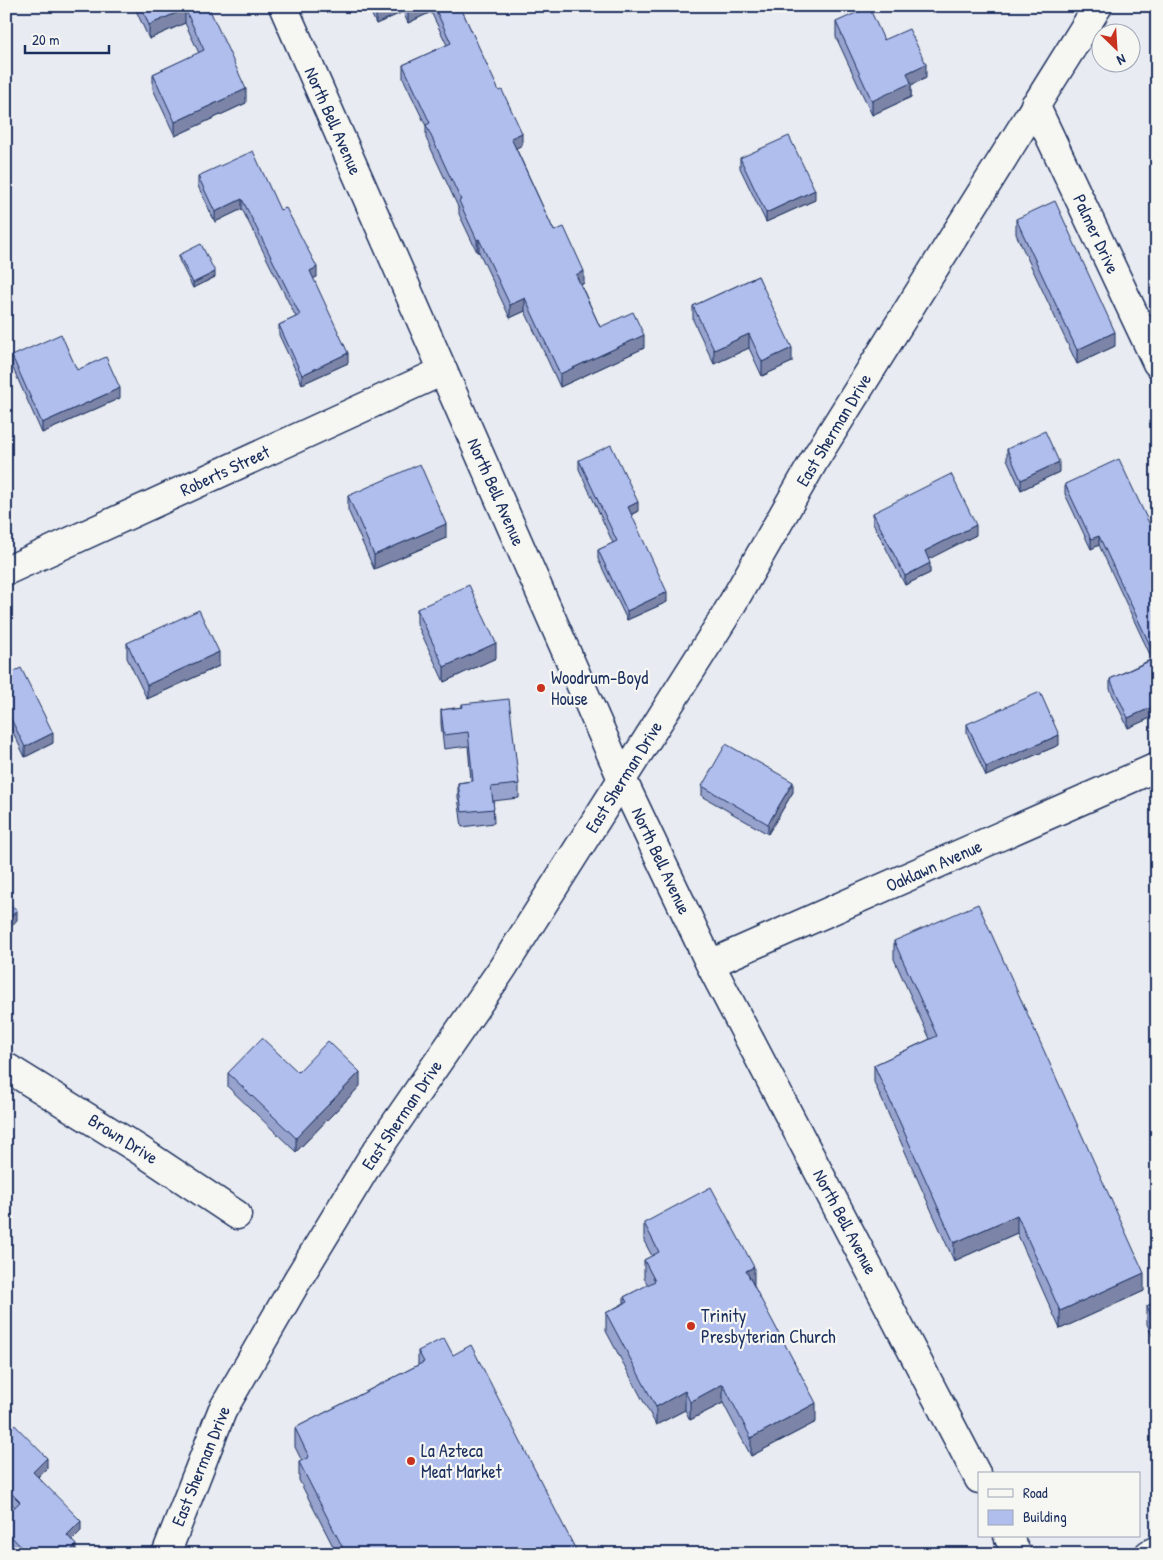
<svg xmlns="http://www.w3.org/2000/svg" width="1163" height="1560" font-family="'Patrick Hand',sans-serif">
<style>
.lines{fill:none;stroke-linecap:round;stroke-linejoin:round}
.minor-casing{stroke:#1b2f5e;stroke-width:31}
.major-casing{stroke:#1b2f5e;stroke-width:31}
.minor{stroke:#f6f6f2;stroke-width:28}
.major{stroke:#f6f6f2;stroke-width:28}
.wall{fill:#97a3cd;stroke:#1b2f5e}
.shaded-wall{fill:#7b85a7;stroke:#1b2f5e}
.building{fill:#b0beee;stroke:#1b2f5e}
.poi-dot{fill:#c8321e;stroke:#f6f6f2;stroke-width:2}
.labels{text-anchor:middle;stroke-width:4.5;stroke-linejoin:round;paint-order:stroke}
.street-label{font-size:18px;fill:#1b2f5e;stroke:#f6f6f2}
.poi-label{font-size:18px;fill:#1b2f5e;stroke:#f6f6f2;text-anchor:start}
</style>
<rect width="100%" height="100%" fill="#e8ebf1"/>
<filter id="ink" filterUnits="userSpaceOnUse"><feTurbulence type="fractalNoise" baseFrequency=".02" numOctaves="2"/><feDisplacementMap in="SourceGraphic" scale="10" xChannelSelector="R" yChannelSelector="G"/><feConvolveMatrix kernelMatrix="1 2 1 2 8 2 1 2 1" color-interpolation-filters="sRGB"/></filter>
<g filter="url(#ink)">
<g class="lines">
<defs>
<path id="minor" d="M 1035,105 L 1157,363
M 6,571 L 443,371
M 622,779 L 710,964 L 979,1479
M 710,964 L 1157,767
M 6,1067 L 138,1149 L 237,1215
M 1008,1536 L 1017,1554
M 1149,1554 L 1157,1550"/>
<path id="major" d="M 283,6 L 622,779
M 166,1554 L 222,1411 L 298,1279 L 371,1159 L 502,969 L 724,618 L 815,459 L 1098,6"/>
</defs>
<use href="#minor" class="minor-casing"/>
<use href="#major" class="major-casing"/>
<use href="#minor" class="minor"/>
<use href="#major" class="major"/>
</g>
<path class="wall" d="M 134,6 L 211,6 L 210,12 L 246,103 L 175,136 L 153,89 L 153,74 L 199,53 L 185,23 L 149,39 Z
M 368,6 L 460,6 L 522,145 L 516,148 L 554,231 L 584,283 L 581,285 L 600,327 L 644,348 L 560,387 L 525,311 L 510,318 L 479,252 L 477,252 L 459,214 L 459,209 L 426,138 L 426,126 L 403,78 L 403,65 L 447,45 L 431,12 L 408,23 L 403,12 L 376,24 Z
M 836,22 L 884,40 L 926,78 L 911,85 L 911,97 L 872,115 L 836,37 Z
M 740,158 L 815,200 L 766,222 L 740,168 Z
M 198,176 L 280,210 L 317,277 L 313,278 L 348,363 L 302,384 L 279,335 L 279,325 L 296,317 L 242,209 L 215,222 L 198,186 Z
M 1016,219 L 1115,346 L 1077,364 L 1016,234 Z
M 179,255 L 215,277 L 193,288 L 179,260 Z
M 758,276 L 792,362 L 762,376 L 749,348 L 714,364 L 693,320 L 693,306 Z
M 12,356 L 120,398 L 42,433 L 12,366 Z
M 1007,449 L 1059,472 L 1021,490 L 1007,459 Z
M 579,460 L 638,511 L 631,515 L 667,602 L 627,620 L 598,559 L 598,550 L 613,543 L 579,469 Z
M 1065,484 L 1157,540 L 1157,715 L 1128,728 L 1110,689 L 1110,679 L 1152,659 L 1099,545 L 1091,549 L 1065,494 Z
M 348,496 L 446,538 L 374,569 L 348,510 Z
M 873,513 L 976,535 L 928,559 L 930,573 L 905,585 L 873,523 Z
M 417,609 L 496,658 L 444,682 L 417,624 Z
M 127,643 L 219,666 L 147,699 L 127,658 Z
M 6,675 L 53,743 L 25,757 L 6,718 Z
M 462,704 L 519,784 L 519,798 L 493,801 L 494,823 L 462,827 L 458,797 L 458,783 L 471,781 L 468,746 L 444,749 L 441,724 L 441,710 L 462,707 Z
M 967,724 L 1059,745 L 986,776 L 967,733 Z
M 702,786 L 793,792 L 768,834 L 702,796 Z
M 894,941 L 1144,1291 L 1060,1329 L 1017,1233 L 954,1261 L 874,1082 L 874,1065 L 930,1039 L 894,959 Z
M 298,1072 L 360,1086 L 296,1152 L 228,1087 L 228,1073 Z
M 644,1223 L 754,1286 L 816,1422 L 751,1456 L 723,1403 L 690,1420 L 685,1410 L 656,1425 L 606,1331 L 606,1313 L 624,1303 L 624,1297 L 648,1285 L 644,1278 L 644,1260 L 652,1256 L 644,1241 Z
M 1157,1301 L 1157,1347 L 1147,1324 L 1147,1306 Z
M 418,1351 L 453,1355 L 578,1554 L 337,1554 L 299,1480 L 299,1462 L 302,1461 L 295,1447 L 295,1428 L 418,1365 Z
M 6,1416 L 47,1468 L 38,1477 L 81,1531 L 72,1540 L 76,1554 L 19,1554 L 6,1541 L 6,1515 L 15,1507 L 6,1498 Z"/>
<path class="shaded-wall" d="M 388,6 L 403,6 L 403,12 L 376,24 L 376,12 Z
M 417,6 L 431,6 L 431,12 L 408,23 L 408,11 Z
M 185,9 L 185,23 L 149,39 L 149,25 Z
M 926,64 L 926,78 L 911,85 L 911,97 L 872,115 L 872,101 L 907,73 Z
M 246,89 L 246,103 L 175,136 L 175,122 Z
M 522,133 L 522,145 L 511,151 L 511,138 Z
M 815,190 L 815,200 L 766,222 L 766,213 Z
M 242,199 L 242,209 L 215,222 L 215,212 Z
M 479,239 L 479,252 L 477,252 L 477,240 Z
M 317,267 L 317,277 L 310,280 L 310,271 Z
M 584,271 L 584,283 L 576,287 L 576,275 Z
M 215,272 L 215,277 L 193,288 L 193,283 Z
M 525,298 L 525,311 L 510,318 L 510,305 Z
M 1115,332 L 1115,346 L 1077,364 L 1077,350 Z
M 749,334 L 749,348 L 714,364 L 714,350 Z
M 644,335 L 644,348 L 560,387 L 560,374 Z
M 792,348 L 792,362 L 762,376 L 762,362 Z
M 348,353 L 348,363 L 302,384 L 302,375 Z
M 120,388 L 120,398 L 42,433 L 42,423 Z
M 10,457 L 10,471 L 6,473 L 6,459 Z
M 1059,462 L 1059,472 L 1021,490 L 1021,480 Z
M 638,502 L 638,511 L 628,516 L 628,507 Z
M 446,524 L 446,538 L 374,569 L 374,555 Z
M 976,525 L 976,535 L 925,561 L 925,551 Z
M 1099,536 L 1099,545 L 1091,549 L 1091,539 Z
M 930,563 L 930,573 L 905,585 L 905,576 Z
M 667,592 L 667,602 L 627,620 L 627,611 Z
M 496,643 L 496,658 L 444,682 L 444,667 Z
M 219,652 L 219,666 L 147,699 L 147,685 Z
M 1157,705 L 1157,715 L 1128,728 L 1128,718 Z
M 53,733 L 53,743 L 25,757 L 25,747 Z
M 1059,735 L 1059,745 L 986,776 L 986,767 Z
M 793,782 L 793,792 L 768,834 L 768,824 Z
M 17,910 L 17,920 L 6,932 L 6,923 Z
M 360,1072 L 360,1086 L 296,1152 L 296,1138 Z
M 1017,1215 L 1017,1233 L 954,1261 L 954,1243 Z
M 754,1267 L 754,1286 L 746,1271 Z
M 1144,1273 L 1144,1291 L 1060,1329 L 1060,1311 Z
M 723,1384 L 723,1403 L 690,1420 L 690,1402 Z
M 685,1391 L 685,1410 L 656,1425 L 656,1407 Z
M 816,1403 L 816,1422 L 751,1456 L 751,1438 Z
M 47,1458 L 47,1468 L 33,1481 L 33,1472 Z
M 81,1521 L 81,1531 L 67,1545 L 67,1535 Z
M 76,1545 L 76,1554 L 68,1554 Z"/>
<path class="building" d="M 141,6 L 208,6 L 246,89 L 175,122 L 153,74 L 204,50 L 185,9 L 149,25 Z
M 374,6 L 388,6 L 376,12 Z
M 406,6 L 417,6 L 408,11 Z
M 434,6 L 460,6 L 499,91 L 502,90 L 522,133 L 511,138 L 554,231 L 564,227 L 584,271 L 576,275 L 600,327 L 633,312 L 644,335 L 560,374 L 525,298 L 510,305 L 479,239 L 477,240 L 459,201 L 461,200 L 426,125 L 430,123 L 403,65 L 451,43 Z
M 869,7 L 884,40 L 909,29 L 926,64 L 907,73 L 911,83 L 872,101 L 836,22 Z
M 789,136 L 815,190 L 766,213 L 740,158 Z
M 253,151 L 280,210 L 286,208 L 317,267 L 310,271 L 348,353 L 302,375 L 279,325 L 300,315 L 242,199 L 215,212 L 198,176 Z
M 1055,201 L 1115,332 L 1077,350 L 1016,219 Z
M 201,244 L 215,272 L 193,283 L 179,255 Z
M 758,276 L 792,348 L 762,362 L 749,334 L 714,350 L 693,306 Z
M 61,334 L 77,370 L 106,357 L 120,388 L 42,423 L 12,356 Z
M 1045,431 L 1059,462 L 1021,480 L 1007,449 Z
M 611,445 L 638,502 L 628,507 L 667,592 L 627,611 L 598,550 L 617,541 L 579,460 Z
M 6,449 L 10,457 L 6,459 Z
M 1119,459 L 1157,540 L 1157,705 L 1128,718 L 1110,679 L 1156,658 L 1099,536 L 1091,539 L 1065,484 Z
M 420,464 L 446,524 L 374,555 L 348,496 Z
M 951,474 L 976,525 L 925,551 L 930,563 L 905,576 L 873,513 Z
M 469,585 L 496,643 L 444,667 L 417,609 Z
M 199,610 L 219,652 L 147,685 L 127,643 Z
M 21,668 L 53,733 L 25,747 L 6,709 L 6,675 Z
M 1040,692 L 1059,735 L 986,767 L 967,724 Z
M 509,699 L 519,784 L 491,787 L 494,809 L 462,812 L 458,783 L 473,781 L 468,732 L 444,735 L 441,710 L 463,707 L 462,704 Z
M 726,744 L 793,782 L 768,824 L 702,786 Z
M 6,901 L 17,910 L 6,923 Z
M 978,904 L 1144,1273 L 1060,1311 L 1017,1215 L 954,1243 L 874,1065 L 937,1036 L 894,941 Z
M 262,1038 L 298,1072 L 328,1041 L 360,1072 L 296,1138 L 228,1073 Z
M 711,1187 L 754,1267 L 746,1271 L 816,1403 L 751,1438 L 723,1384 L 690,1402 L 685,1391 L 656,1407 L 606,1313 L 627,1302 L 624,1297 L 655,1281 L 644,1260 L 659,1252 L 644,1223 Z
M 1157,1301 L 1157,1328 L 1147,1306 Z
M 444,1338 L 453,1355 L 471,1345 L 578,1554 L 346,1554 L 299,1462 L 309,1457 L 295,1428 L 424,1362 L 418,1351 Z
M 6,1416 L 47,1458 L 33,1472 L 81,1521 L 67,1535 L 76,1545 L 68,1554 L 28,1554 L 6,1531 L 6,1515 L 20,1502 L 6,1488 Z"/>
</g>
<g class="poi-dot">
<circle cx="541" cy="688" r="5"/>
<circle cx="691" cy="1326" r="5"/>
<circle cx="411" cy="1461" r="5"/>
</g>
<g class="labels">
<g class="street-label">
<text transform="translate(333 121) rotate(66)" y="6">North Bell Avenue</text>
<text transform="translate(1096 234) rotate(65)" y="6">Palmer Drive</text>
<text transform="translate(834 430) rotate(-59)" y="6">East Sherman Drive</text>
<text transform="translate(225 471) rotate(-25)" y="6">Roberts Street</text>
<text transform="translate(496 492) rotate(66)" y="6">North Bell Avenue</text>
<text transform="translate(624 777) rotate(-58)" y="6">East Sherman Drive</text>
<text transform="translate(661 861) rotate(65)" y="6">North Bell Avenue</text>
<text transform="translate(934 866) rotate(-24)" y="6">Oaklawn Avenue</text>
<text transform="translate(402 1115) rotate(-56)" y="6">East Sherman Drive</text>
<text transform="translate(123 1139) rotate(32)" y="6">Brown Drive</text>
<text transform="translate(845 1222) rotate(62)" y="6">North Bell Avenue</text>
<text transform="translate(201 1466) rotate(-68)" y="6">East Sherman Drive</text>
</g>
<g class="poi-label">
<text x="551" y="684">Woodrum-Boyd<tspan x="551" dy="21">House</tspan></text>
<text x="701" y="1322">Trinity<tspan x="701" dy="21">Presbyterian Church</tspan></text>
<text x="421" y="1457">La Azteca<tspan x="421" dy="21">Meat Market</tspan></text>
</g>
</g>
<rect width="1163" height="1560" fill="none" stroke="#f6f6f2" stroke-width="25"/>
<rect x="12" y="12" width="1138" height="1535" fill="none" stroke="#1b2f5e" stroke-width="2" filter="url(#ink)"/>
<rect x="978" y="1472" width="162" height="65" fill="#f6f6f2" stroke="#9ea6b7"/>
<rect x="988" y="1489" width="25" height="8" fill="#f6f6f2" stroke="#9ea6b7"/>
<text x="1023" y="1498" font-size="15" fill="#1b2f5e">Road</text>
<rect x="988" y="1510" width="25" height="15" fill="#b0beee" stroke="#9ea6b7"/>
<text x="1023" y="1522" font-size="15" fill="#1b2f5e">Building</text>
<g transform="translate(1116 48) rotate(155)"><circle r="24" fill="#f6f6f2" stroke="#9ea6b7"/>
<path d="M0-4L9 19L0 12L-9 19Z" fill="#c8321e"/>
<text y="-8" font-size="14" font-weight="bold" text-anchor="middle" fill="#1b2f5e">N</text>
</g>
<path d="M25 45v8h84v-8" fill="none" stroke="#1b2f5e" stroke-width="2.5"/>
<text x="32" y="45" font-size="15" fill="#1b2f5e" stroke="#f6f6f2" stroke-width="4" paint-order="stroke">20 m</text>
</svg>
